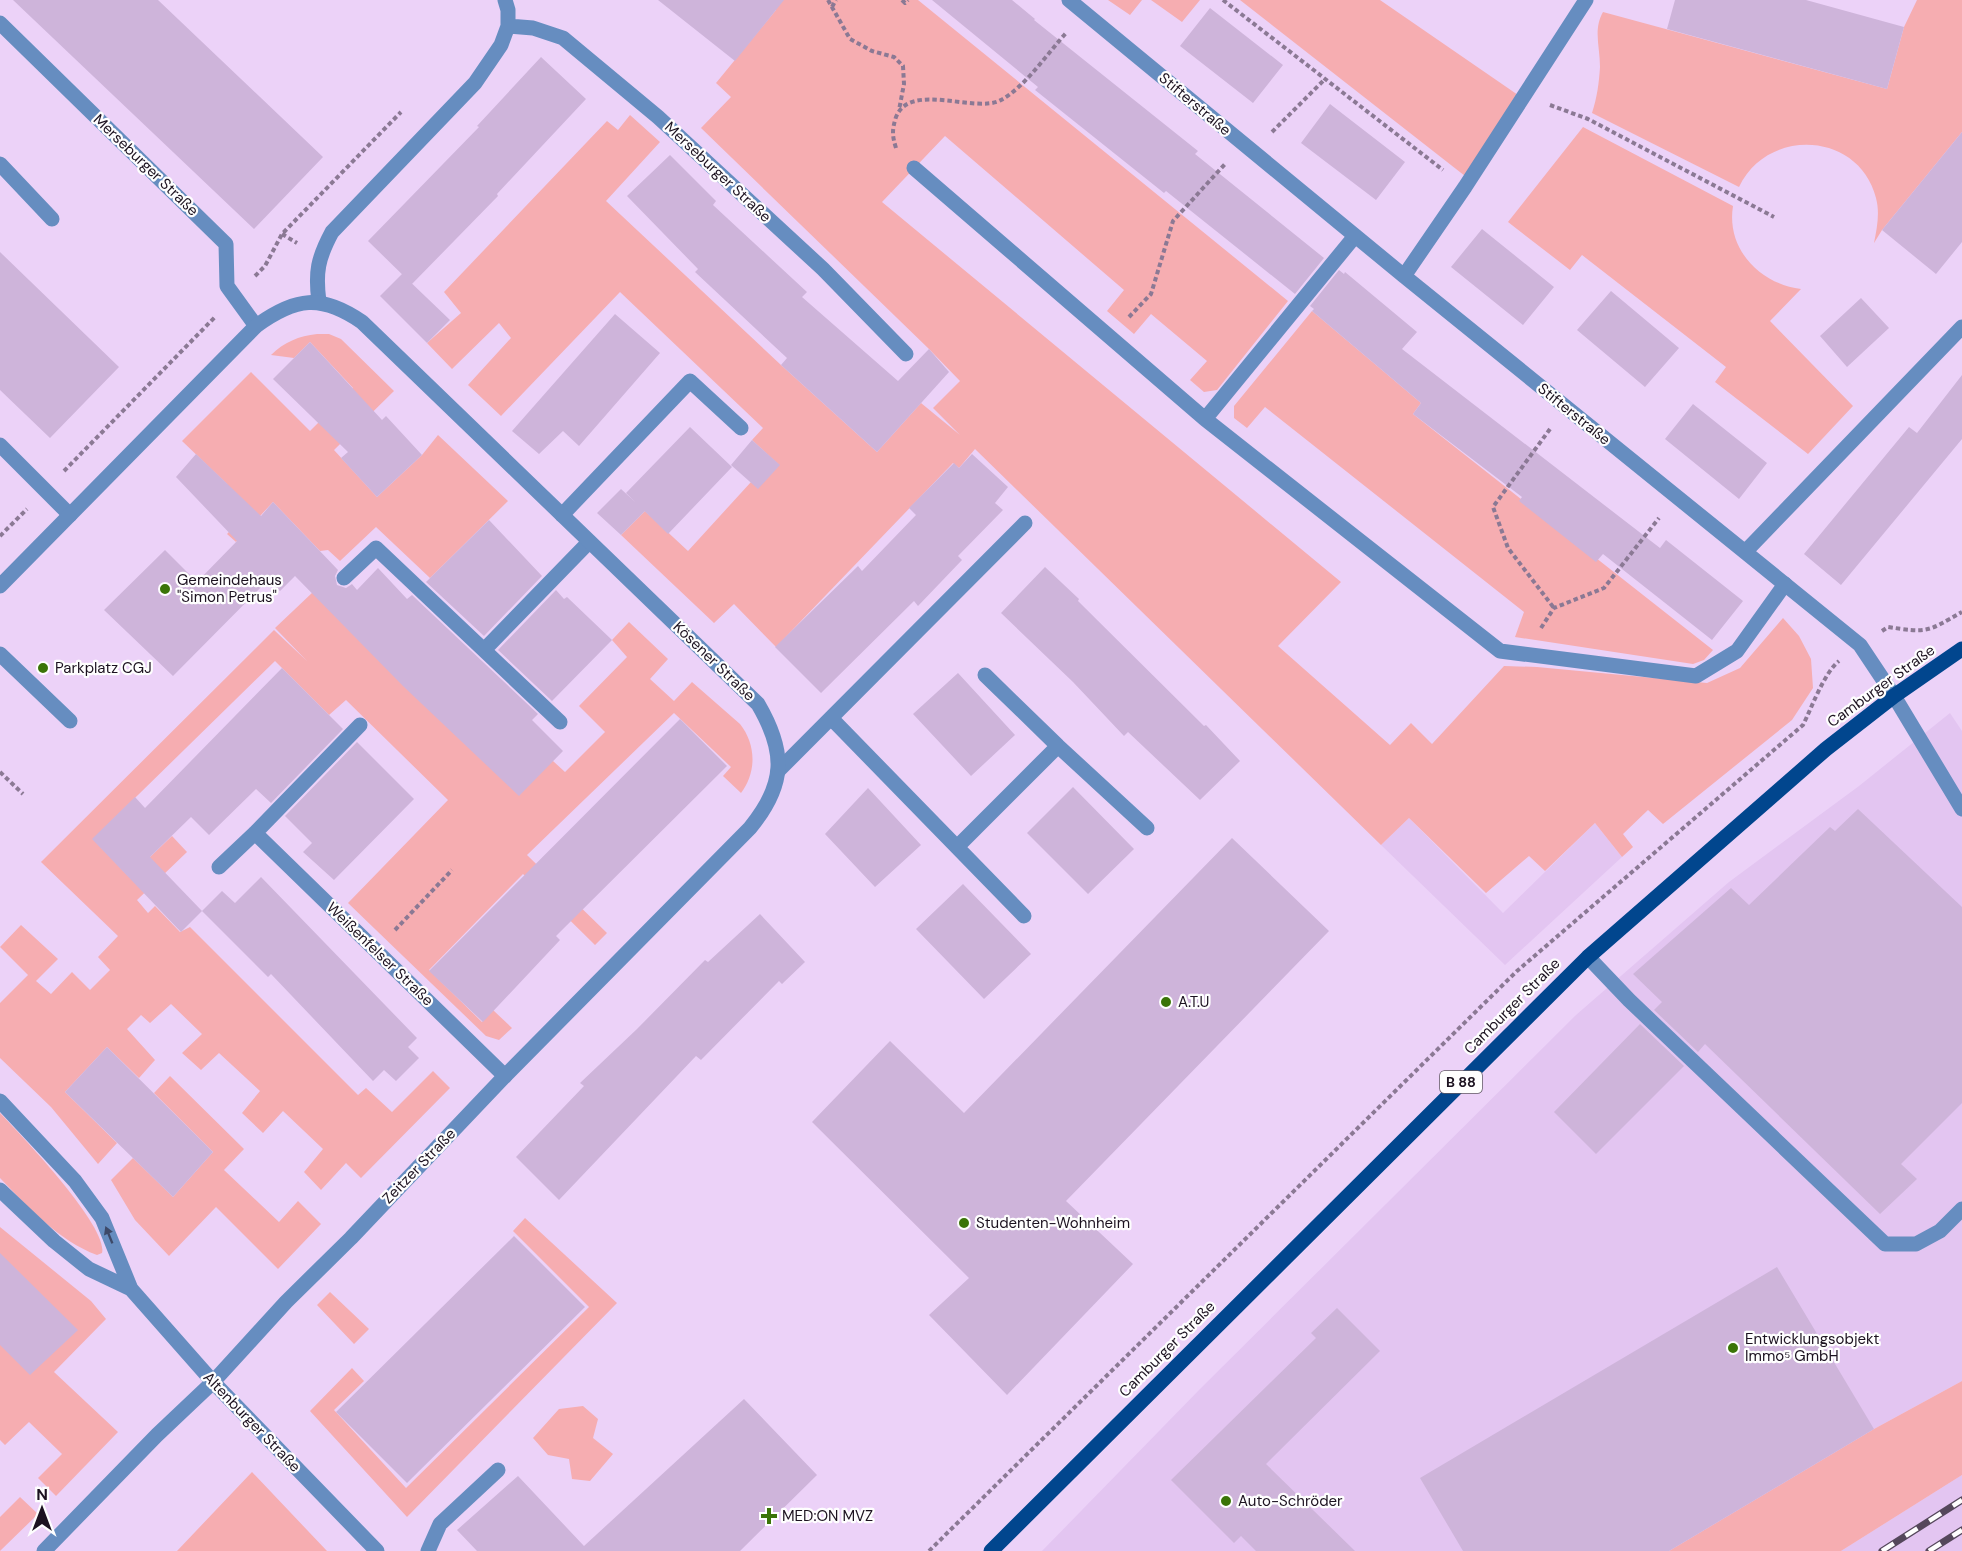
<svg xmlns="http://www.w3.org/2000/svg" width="1962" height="1551" font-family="'DM Sans',sans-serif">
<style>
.built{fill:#e3c5f1}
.green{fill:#f6adb1}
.building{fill:#ceb4da}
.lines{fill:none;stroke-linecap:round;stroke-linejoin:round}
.path{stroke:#8b7994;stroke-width:4;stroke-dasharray:4.5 3;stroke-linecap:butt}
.lane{stroke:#668dc0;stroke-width:15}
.street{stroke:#668dc0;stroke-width:15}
.primary{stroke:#01468e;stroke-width:15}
.rail-casing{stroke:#55475b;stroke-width:7}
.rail{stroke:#fefefe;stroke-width:4.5;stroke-dasharray:14;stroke-linecap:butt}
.oneway{fill:#3d4968}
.poi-dot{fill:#3a7407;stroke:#fefefe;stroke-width:2}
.labels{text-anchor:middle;stroke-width:4.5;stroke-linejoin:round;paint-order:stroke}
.shield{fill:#fefefe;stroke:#605963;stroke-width:1.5}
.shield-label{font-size:14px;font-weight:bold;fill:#1c1220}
.street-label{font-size:15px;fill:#1c1220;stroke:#fefefe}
.poi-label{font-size:15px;fill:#1c1220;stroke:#fefefe;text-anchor:start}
</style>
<rect width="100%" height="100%" fill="#ecd2f8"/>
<path class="built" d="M 1950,713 L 1962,731 L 1962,1381 L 1874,1429 L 1669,1551 L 1042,1551 L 1200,1389 L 1576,1015 L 1729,882 L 1859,786 Z
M 1409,818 L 1503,913 L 1595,823 L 1622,857 L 1505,965 L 1381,845 Z
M 1962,1475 L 1962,1551 L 1841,1551 Z"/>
<path class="green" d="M 764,0 L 918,0 L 1288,301 L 1217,390 L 1204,392 L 1190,380 L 1207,361 L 1151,314 L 1134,334 L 1107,311 L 1124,290 L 945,136 L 882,202 L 1341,582 L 1278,646 L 1390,745 L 1411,723 L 1432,744 L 1504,666 L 1537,667 L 1707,683 L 1740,668 L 1783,618 L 1799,636 L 1811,659 L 1813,688 L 1792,720 L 1663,824 L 1648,810 L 1623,834 L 1633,847 L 1622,857 L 1595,823 L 1545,871 L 1529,856 L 1486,893 L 1409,818 L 1381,845 L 975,449 L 959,468 L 953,463 L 776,647 L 734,604 L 714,623 L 621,535 L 645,511 L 688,551 L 751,482 L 779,465 L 752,440 L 763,428 L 620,292 L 501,416 L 468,385 L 511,338 L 499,323 L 452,369 L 427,343 L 461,313 L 444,292 L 607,121 L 618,130 L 630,115 L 660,142 L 606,201 L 781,365 L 877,452 L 921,403 L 960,435 L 933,408 L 960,381 L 929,349 L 701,128 L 731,97 L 716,83 L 776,10 Z
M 1108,0 L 1142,0 L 1130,15 Z
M 1151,0 L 1200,0 L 1182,22 Z
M 1240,0 L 1380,0 L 1518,95 L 1465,176 Z
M 1917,0 L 1962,0 L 1962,132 L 1882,230 L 1874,243 C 1877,228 1880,213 1876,198 C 1859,131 1767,127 1739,187 L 1592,113 C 1597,98 1599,83 1600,67 C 1600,46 1593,30 1603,12 L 1887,89 L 1904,27 Z
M 1583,127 L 1733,206 C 1726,249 1760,284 1801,289 L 1770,321 L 1853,406 L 1808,454 L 1715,382 L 1726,367 L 1582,255 L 1570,270 L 1508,222 Z
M 1312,311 L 1421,403 L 1413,414 L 1713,650 L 1704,660 L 1693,664 L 1515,637 L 1524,612 L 1265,407 L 1247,428 L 1234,418 L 1234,406 Z
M 317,334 L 329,334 L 341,339 L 394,391 L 334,450 L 377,497 L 422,455 L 438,435 L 508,501 L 430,578 L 376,527 L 340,561 L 328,550 L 320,551 L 273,502 L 236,542 L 227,534 L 246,514 L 226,483 L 182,441 L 251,372 L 310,431 L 353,388 L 310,342 L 294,358 L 271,355 C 284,342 299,336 317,334 Z
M 313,592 L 553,761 L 565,772 L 605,732 L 579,706 L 627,657 L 612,640 L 629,622 L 668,659 L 650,679 L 674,701 L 692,682 L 740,724 C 756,744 757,772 741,793 L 723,776 L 731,767 L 674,713 L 527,855 L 607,933 L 595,945 L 523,874 L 429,970 L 482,1022 L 493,1010 L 512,1028 L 499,1040 L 486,1036 L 348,903 L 448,800 L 346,700 L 329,715 L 275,661 L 93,839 L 129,877 L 172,836 L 187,852 L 137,900 L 148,913 L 155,906 L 180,932 L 190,927 L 358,1095 L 366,1088 L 392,1112 L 433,1071 L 450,1088 L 361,1178 L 346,1163 L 321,1190 L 304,1172 L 323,1149 L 283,1111 L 263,1133 L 242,1113 L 260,1091 L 219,1053 L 201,1070 L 182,1053 L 202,1034 L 171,1004 L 150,1023 L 141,1015 L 127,1029 L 155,1060 L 139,1078 L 107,1047 L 65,1092 L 117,1143 L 98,1164 L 51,1107 L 0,1058 L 0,1003 L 28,975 L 0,947 L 21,925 L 58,959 L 36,981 L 51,994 L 72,972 L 90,990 L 110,970 L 98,957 L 118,936 L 41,862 L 274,630 L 307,661 L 275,628 Z
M 170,1076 L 244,1149 L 224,1170 L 279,1222 L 298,1201 L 321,1224 L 278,1269 L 216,1207 L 169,1256 L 135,1220 L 111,1180 L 133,1158 L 173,1197 L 213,1152 L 154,1093 Z
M 0,1113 C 20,1134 109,1227 102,1253 L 97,1255 C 59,1241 28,1207 0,1178 Z
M 525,1218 L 617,1303 L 407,1517 L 310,1411 L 352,1368 L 364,1381 L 334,1410 L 406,1488 L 589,1307 L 513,1231 Z
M 0,1227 L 91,1301 L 106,1319 L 54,1372 L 118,1432 L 56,1496 L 38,1478 L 62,1454 L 29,1422 L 5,1445 L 0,1440 Z
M 330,1292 L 369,1329 L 354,1344 L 317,1305 Z
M 1962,1381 L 1962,1475 L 1841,1551 L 1669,1551 L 1874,1429 Z
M 583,1406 L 598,1419 L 593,1438 L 613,1454 L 590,1481 L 572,1479 L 569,1459 L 548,1455 L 533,1438 L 559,1409 Z
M 252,1472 L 327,1551 L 177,1551 Z
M 20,1497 L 38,1514 L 0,1551 L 0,1517 Z"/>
<path class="building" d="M 13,0 L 158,0 L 323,157 L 254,229 Z
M 658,0 L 784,0 L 735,61 Z
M 932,0 L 1012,0 L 1035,19 L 1034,20 L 1198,151 L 1195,154 L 1324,258 L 1295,294 L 1166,191 L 1164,193 L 1035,90 L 1038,87 Z
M 1675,0 L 1806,0 L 1904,27 L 1887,89 L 1667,29 Z
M 1210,8 L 1283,65 L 1253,103 L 1180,46 Z
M 541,57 L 586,99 L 497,194 L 498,196 L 412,284 L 368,241 L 479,127 L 477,126 Z
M 1330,104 L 1405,162 L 1376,200 L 1301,143 Z
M 1962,132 L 1962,242 L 1936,274 L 1882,230 Z
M 670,155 L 716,201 L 713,205 L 807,292 L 802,297 L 898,381 L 929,349 L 949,372 L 877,452 L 781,365 L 787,358 L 695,272 L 698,269 L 627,196 Z
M 1482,229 L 1554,287 L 1523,325 L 1451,267 Z
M 0,252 L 119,367 L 50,438 L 0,390 Z
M 1339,270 L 1344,274 L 1345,272 L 1417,332 L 1402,349 L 1660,548 L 1666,540 L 1743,601 L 1712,640 L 1603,554 L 1596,562 L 1519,501 L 1522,497 L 1413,414 L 1421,403 L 1312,311 L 1314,309 L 1310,306 Z
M 402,274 L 450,320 L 427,343 L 380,296 Z
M 1611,291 L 1679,348 L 1645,387 L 1577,330 Z
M 1861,298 L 1889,328 L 1847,367 L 1820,336 Z
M 615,314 L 660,353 L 579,446 L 563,431 L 539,454 L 512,431 Z
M 310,342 L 382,420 L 386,416 L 422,455 L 377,497 L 341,458 L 348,452 L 273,379 Z
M 1962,375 L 1962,439 L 1841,585 L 1804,554 L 1909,427 L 1917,433 Z
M 1693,404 L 1767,463 L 1739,499 L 1665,439 Z
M 690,427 L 732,467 L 668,534 L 626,493 Z
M 752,440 L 780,465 L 758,489 L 731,465 Z
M 196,454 L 261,516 L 273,502 L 338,570 L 335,576 L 337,585 L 346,588 L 352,584 L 357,590 L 378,568 L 407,599 L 412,595 L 538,714 L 532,720 L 563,751 L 519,796 L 403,686 L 295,576 L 280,591 L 268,580 L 173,676 L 104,610 L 165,550 L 197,582 L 237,541 L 176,477 Z
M 972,454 L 1008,487 L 995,503 L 1003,510 L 958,556 L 962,560 L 918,606 L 914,601 L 821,693 L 775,647 L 858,566 L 862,571 L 916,515 L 909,508 L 954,463 L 959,468 Z
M 621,489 L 645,511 L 621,535 L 597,513 Z
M 489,520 L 542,576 L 484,636 L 426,582 Z
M 1045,567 L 1079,599 L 1078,601 L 1204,726 L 1206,725 L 1240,761 L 1200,800 L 1128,732 L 1124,736 L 1073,682 L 1001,613 Z
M 556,590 L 564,599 L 567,597 L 612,640 L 552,701 L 498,650 Z
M 282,668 L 343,729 L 271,803 L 256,789 L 209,835 L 191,817 L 150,857 L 202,911 L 181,932 L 92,839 L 135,797 L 145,808 Z
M 958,673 L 1015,735 L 971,776 L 913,714 Z
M 680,719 L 727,766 L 556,936 L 560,940 L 483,1022 L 429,971 Z
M 357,742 L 414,799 L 334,880 L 303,852 L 312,843 L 285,816 Z
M 1073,787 L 1134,849 L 1088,894 L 1027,833 Z
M 868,788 L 921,845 L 875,887 L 825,834 Z
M 1858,809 L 1962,907 L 1962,1103 L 1901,1164 L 1917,1179 L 1880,1214 L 1705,1044 L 1698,1052 L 1654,1010 L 1662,1002 L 1633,974 L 1731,888 L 1749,905 L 1830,827 L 1835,831 Z
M 1232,838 L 1329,931 L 1066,1201 L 1133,1264 L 1007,1395 L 929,1315 L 969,1278 L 812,1122 L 890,1041 L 964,1113 Z
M 261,877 L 417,1038 L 408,1047 L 419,1058 L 396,1081 L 384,1070 L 373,1081 L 271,974 L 268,977 L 202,911 L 222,891 L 235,903 Z
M 963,884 L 1031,954 L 984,999 L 916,929 Z
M 760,914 L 805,962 L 782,984 L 779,981 L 701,1060 L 696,1056 L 559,1200 L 516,1157 L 584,1086 L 580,1083 L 637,1029 L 705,960 L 708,962 Z
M 1640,1024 L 1684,1066 L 1596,1154 L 1554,1112 Z
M 107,1047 L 213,1152 L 173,1197 L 65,1092 Z
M 514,1236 L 585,1307 L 407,1483 L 336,1412 Z
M 0,1253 L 78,1330 L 30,1375 L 0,1345 Z
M 1777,1267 L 1874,1429 L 1669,1551 L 1463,1551 L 1420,1478 Z
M 1337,1308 L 1380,1351 L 1266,1464 L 1355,1551 L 1256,1551 L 1241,1536 L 1234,1543 L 1171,1480 L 1316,1338 L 1311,1333 Z
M 744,1399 L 817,1475 L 740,1551 L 477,1551 L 457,1530 L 518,1476 L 584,1546 Z"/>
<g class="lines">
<path class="path" d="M 828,0 L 850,39 L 872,51 L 894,57 L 903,66 L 904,84 L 899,110
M 902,0 L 905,3 L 908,0
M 1223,0 L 1443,170
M 832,7 L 836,0
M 1550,105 L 1588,119 L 1774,217
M 1272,132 L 1325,79
M 896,148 C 892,135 892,130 896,117 C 910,81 976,114 1001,100 C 1025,87 1047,54 1066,33
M 282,234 L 297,243
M 255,276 L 265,266 L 282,234 L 401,112
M 1129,317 L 1151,294 L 1173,221 L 1225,164
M 1550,429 L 1493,507 L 1508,548 L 1554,608
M 64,471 L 216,316
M 0,536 L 27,509
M 1541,628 L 1554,608 L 1604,588 L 1659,518
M 1882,631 L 1888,627 C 1928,633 1927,632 1962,612
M 0,772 L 23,794
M 395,930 L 452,870
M 929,1551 L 1517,971 L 1803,725 C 1812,707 1824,673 1839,661"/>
<path class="lane" d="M 0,23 L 226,244 L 227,286 L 256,326
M 508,26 L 533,28 L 563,38 L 658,117 L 823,269 L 906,354
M 0,164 L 52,219
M 914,168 L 1205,419 L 1355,236
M 319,302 C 315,272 318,258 332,232 L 475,83 L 501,45 L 508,26 L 508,10 L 505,0
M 1205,419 L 1500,651 L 1696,676 L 1737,651 L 1785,584
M 0,445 L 70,515
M 562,515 L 690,381 L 741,428
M 344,578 L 376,548 L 560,722
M 484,650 L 589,542
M 0,654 L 70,721
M 985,675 L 1058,746 L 1147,828
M 1894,696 L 1962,809
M 831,718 L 1024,916
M 778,771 L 1025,523
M 255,833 L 505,1076
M 957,847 L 1058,746
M 219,867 L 255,833 L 360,725
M 1588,957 L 1629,1000 L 1885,1244 L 1916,1244 L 1940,1231 L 1962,1209
M 428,1551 L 440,1524 L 498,1470"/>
<path class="street" d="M 1069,0 L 1404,276 L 1860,645 L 1894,696
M 1404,276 L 1465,187 L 1586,0
M 1745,552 L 1962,327
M 0,586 L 256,326 C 296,297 321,294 362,322 L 758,704 C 786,752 786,784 750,828 L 505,1076 L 351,1238 L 286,1302 L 213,1382 L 157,1435 L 44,1551
M 0,1101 L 75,1181 L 102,1218 L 131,1289 L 213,1382 L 377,1551
M 0,1190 L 54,1241 L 89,1269 L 131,1289"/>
<path class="primary" d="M 991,1551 L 1588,957 L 1826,749 L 1894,696 L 1962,649"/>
<defs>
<path id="rail" d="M 1882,1551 L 1962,1500
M 1929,1551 L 1962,1530"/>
</defs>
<use href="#rail" class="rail-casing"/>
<use href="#rail" class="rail"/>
</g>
<defs><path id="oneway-solid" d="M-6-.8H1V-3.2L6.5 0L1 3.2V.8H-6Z" transform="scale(1.5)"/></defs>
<use class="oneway" href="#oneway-solid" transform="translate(109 1235) rotate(-112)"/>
<g class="poi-dot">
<circle cx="165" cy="589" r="6"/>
<circle cx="43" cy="668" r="6"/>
<circle cx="1166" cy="1002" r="6"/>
<circle cx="964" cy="1223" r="6"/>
<circle cx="1733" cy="1348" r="6"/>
<circle cx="1226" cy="1501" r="6"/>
<path d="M766 1507h6v6h6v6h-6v6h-6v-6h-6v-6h6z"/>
</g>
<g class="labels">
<rect class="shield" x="1440" y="1071" width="42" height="22" rx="4.5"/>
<g class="shield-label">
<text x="1461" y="1087">B 88</text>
</g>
<g class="street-label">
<text transform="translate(1195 104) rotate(40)" y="5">Stifterstraße</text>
<text transform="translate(146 165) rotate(44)" y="5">Merseburger Straße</text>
<text transform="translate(718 172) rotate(43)" y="5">Merseburger Straße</text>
<text transform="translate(1574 414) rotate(39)" y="5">Stifterstraße</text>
<text transform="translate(714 661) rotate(44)" y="5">Kösener Straße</text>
<text transform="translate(1881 686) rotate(-36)" y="5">Camburger Straße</text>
<text transform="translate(380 954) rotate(44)" y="5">Weißenfelser Straße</text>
<text transform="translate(1512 1006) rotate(-45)" y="5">Camburger Straße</text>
<text transform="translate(419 1166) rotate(-46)" y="5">Zeitzer Straße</text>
<text transform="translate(1167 1349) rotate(-45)" y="5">Camburger Straße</text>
<text transform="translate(252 1422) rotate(46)" y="5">Altenburger Straße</text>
</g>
<g class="poi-label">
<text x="177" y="585">Gemeindehaus<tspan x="177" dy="17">"Simon Petrus"</tspan></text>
<text x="55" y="673">Parkplatz CGJ</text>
<text x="1178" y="1007">A.T.U</text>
<text x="976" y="1228">Studenten-Wohnheim</text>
<text x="1745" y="1344">Entwicklungsobjekt<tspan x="1745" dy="17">Immo⁵ GmbH</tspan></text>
<text x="1238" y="1506">Auto-Schröder</text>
<text x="782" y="1521">MED:ON MVZ</text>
</g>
</g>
<g transform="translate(42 1509)" stroke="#fefefe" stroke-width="4.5" paint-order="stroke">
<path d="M0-4.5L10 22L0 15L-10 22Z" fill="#1c1220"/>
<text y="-9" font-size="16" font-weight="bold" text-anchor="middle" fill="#1c1220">N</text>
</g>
</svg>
